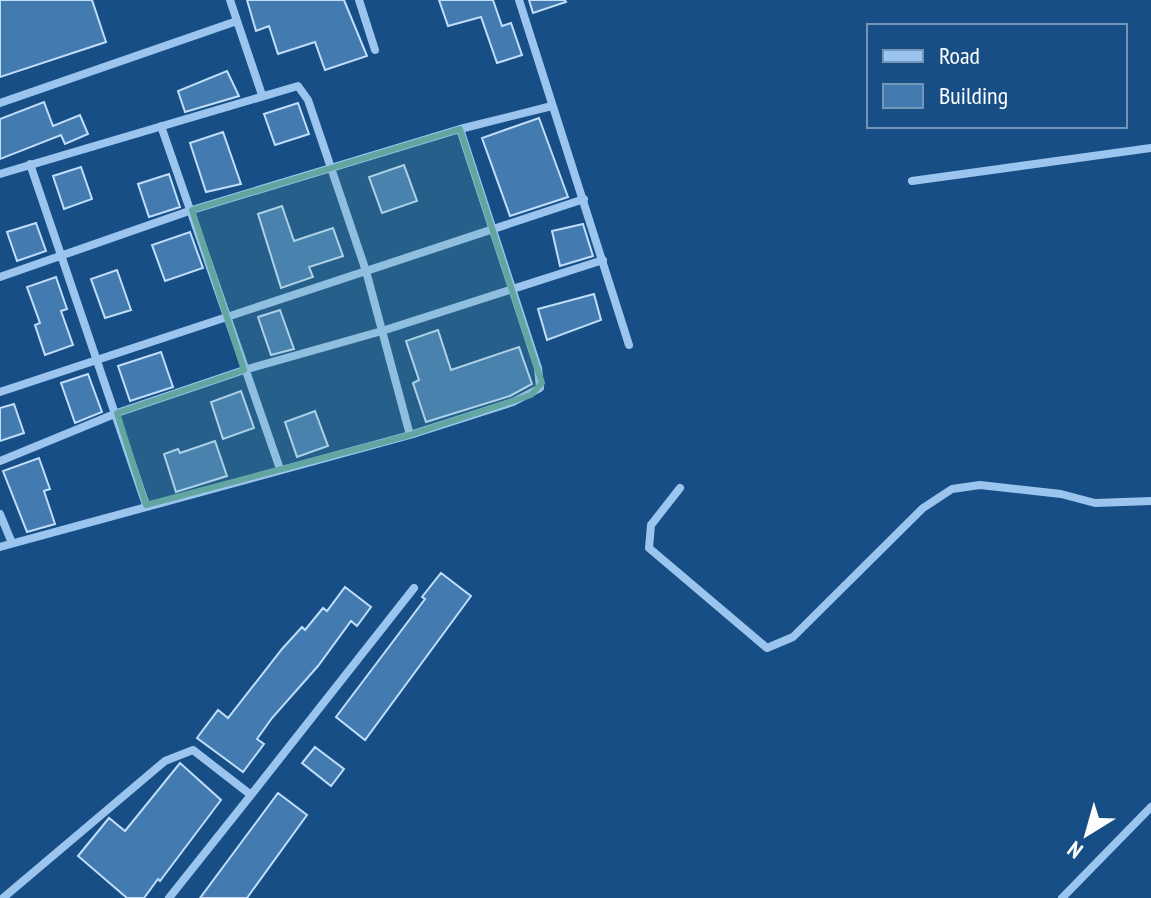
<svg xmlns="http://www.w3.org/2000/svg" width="1151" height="898" font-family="'PT Sans Narrow',sans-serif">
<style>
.building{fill:#437bb1;stroke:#c0defa;stroke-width:2}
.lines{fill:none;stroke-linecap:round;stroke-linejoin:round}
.street{stroke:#9bc5ee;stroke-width:8}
.marked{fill:#63a6a1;fill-opacity:0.2;stroke:#63a6a1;stroke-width:6;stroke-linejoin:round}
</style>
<rect width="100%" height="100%" fill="#164e85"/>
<path class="building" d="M 0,0 L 92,0 L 106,42 L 0,77 Z
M 247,0 L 344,0 L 367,56 L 325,70 L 315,42 L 278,54 L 269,26 L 256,31 Z
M 439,0 L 493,0 L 502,26 L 511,23 L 522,55 L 497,63 L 481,17 L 448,26 Z
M 529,0 L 565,0 L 566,2 L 533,13 Z
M 227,71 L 239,96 L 185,112 L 178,91 Z
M 44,102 L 53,126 L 80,115 L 88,134 L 65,144 L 61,135 L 0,159 L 0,119 Z
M 298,103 L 309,134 L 275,145 L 264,114 Z
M 539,118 L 568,197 L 510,216 L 482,138 Z
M 223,132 L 241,184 L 206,192 L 190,143 Z
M 404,165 L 417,201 L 382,213 L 369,177 Z
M 81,167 L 92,199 L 64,209 L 53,176 Z
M 169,174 L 180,207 L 149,217 L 138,184 Z
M 282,206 L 294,241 L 333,228 L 343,256 L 309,267 L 313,277 L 281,288 L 258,214 Z
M 36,223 L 46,251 L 17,261 L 7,232 Z
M 583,224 L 593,256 L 560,266 L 552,231 Z
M 190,232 L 203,268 L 165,281 L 152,245 Z
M 117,270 L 131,310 L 105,318 L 91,279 Z
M 56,277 L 67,309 L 61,311 L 73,345 L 45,355 L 35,325 L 40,323 L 27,287 Z
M 594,294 L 601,320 L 547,340 L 538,309 Z
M 280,310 L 294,349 L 271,355 L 258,317 Z
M 438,330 L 451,370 L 519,347 L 532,384 L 510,396 L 426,422 L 413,383 L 419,380 L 406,341 Z
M 161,352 L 173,387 L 130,401 L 118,366 Z
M 88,374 L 102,412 L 75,423 L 61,383 Z
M 241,391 L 254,428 L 223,439 L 211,402 Z
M 14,404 L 24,433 L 0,441 L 0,408 Z
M 315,411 L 328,446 L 297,457 L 285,422 Z
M 215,441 L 227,476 L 176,492 L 164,454 L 178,449 L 180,453 Z
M 39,458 L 50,489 L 44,491 L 55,524 L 27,532 L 3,471 Z
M 441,573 L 471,596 L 365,740 L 336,717 L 425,599 L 422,597 Z
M 345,587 L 371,607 L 357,626 L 351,621 L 318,666 L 272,718 L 257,739 L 264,744 L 243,772 L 197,738 L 218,710 L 228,718 L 282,649 L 302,627 L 305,630 L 323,608 L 327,611 Z
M 315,747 L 344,769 L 331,786 L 302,763 Z
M 180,763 L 221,800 L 160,881 L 158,879 L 144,898 L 127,898 L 78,856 L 109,818 L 125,831 Z
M 278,793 L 307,815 L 252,891 L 247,898 L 200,898 Z"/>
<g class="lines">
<path class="street" d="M 230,0 L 262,95
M 359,0 L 375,50
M 519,0 L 629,345
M 0,103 L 237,21
M 161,126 L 280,469
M 30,164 L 146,505
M 0,174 L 298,86 L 308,100 L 366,271 L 410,435
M 912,181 L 1151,148
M 0,277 L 192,210 L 460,129 L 552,106
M 0,392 L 584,199
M 0,461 L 117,413 L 244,370 L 382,331 L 603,260
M 680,488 L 651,525 L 649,548 L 767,648 L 793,637 L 923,508 L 952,489 L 980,485 L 1061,494 L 1095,503 L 1151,501
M 0,514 L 12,543
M 0,547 L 410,435 L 513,402 L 540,388 L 538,368 L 460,129
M 251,795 L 414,588
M 3,898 L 165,761 L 193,750 L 251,795 L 169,898
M 1062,898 L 1151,807"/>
</g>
<path class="marked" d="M 460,129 L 542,383 L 531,395 L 410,435 L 146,505 L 117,413 L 244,370 L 192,210 Z"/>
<rect x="867" y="24" width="260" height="104" fill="#164e85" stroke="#7395b6" stroke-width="2"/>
<rect x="883" y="50" width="40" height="12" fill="#9bc5ee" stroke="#7395b6" stroke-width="2"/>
<text x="939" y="64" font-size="24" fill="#ffffff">Road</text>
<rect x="883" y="84" width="40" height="24" fill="#437bb1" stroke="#7395b6" stroke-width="2"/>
<text x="939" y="104" font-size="24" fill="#ffffff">Building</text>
<g transform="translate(1087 834) rotate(217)" stroke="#164e85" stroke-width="6" paint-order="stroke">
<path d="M0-6L14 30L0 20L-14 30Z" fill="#ffffff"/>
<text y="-12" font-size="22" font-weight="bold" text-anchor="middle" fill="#ffffff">N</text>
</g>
</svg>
